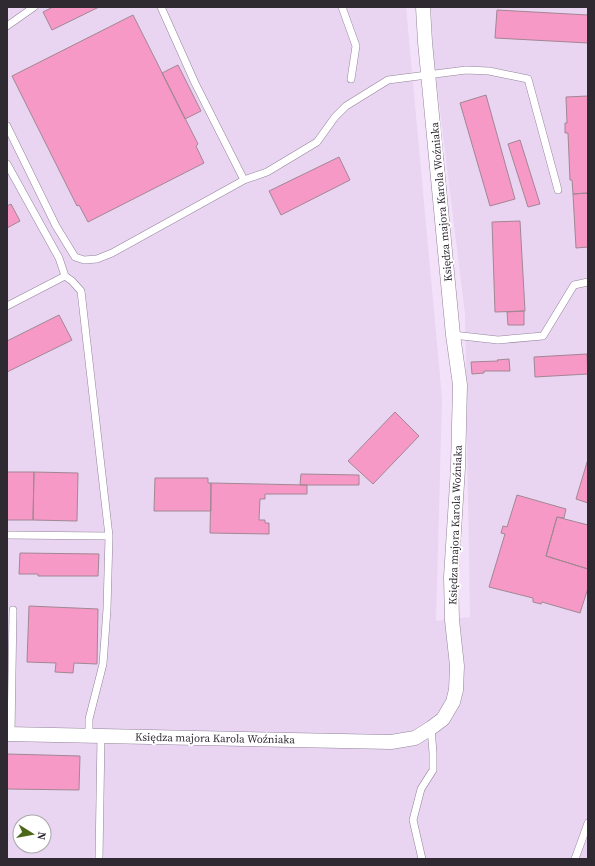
<svg xmlns="http://www.w3.org/2000/svg" width="595" height="866" font-family="'Source Serif 4',serif">
<style>
.built{fill:#e9d4f2;fill-rule:evenodd}
.building{fill:#f699c6;stroke:#a28793}
.lines{fill:none;stroke-linecap:round;stroke-linejoin:round}
.lane-casing{stroke:#93849a;stroke-width:8}
.street-casing{stroke:#93849a;stroke-width:15}
.lane{stroke:#fff;stroke-width:7}
.street{stroke:#fff;stroke-width:14}
.labels{text-anchor:middle;stroke-width:4;stroke-linejoin:round;paint-order:stroke}
.street-label{font-size:11px;fill:#2f2931;stroke:#fff}
</style>
<rect width="100%" height="100%" fill="#f2e1f9"/>
<path class="built" d="M 7,7 L 406,7 L 442,398 L 436,621 L 470,617 L 465,314 L 433,53 L 431,7 L 588,7 L 588,859 L 7,859 ZM 20,822 L 44,822 L 44,846 L 20,846 Z"/>
<path class="building" d="M 53,7 L 99,7 L 52,30 L 43,12 Z
M 497,10 L 588,15 L 588,43 L 495,38 Z
M 133,15 L 198,144 L 196,146 L 204,163 L 88,222 L 79,205 L 77,206 L 12,76 Z
M 178,65 L 201,111 L 185,119 L 162,73 Z
M 486,95 L 515,199 L 490,206 L 460,103 Z
M 588,96 L 588,193 L 573,194 L 572,180 L 570,180 L 568,133 L 565,133 L 565,123 L 567,123 L 566,97 Z
M 520,140 L 540,204 L 528,207 L 508,144 Z
M 339,157 L 350,180 L 281,215 L 269,191 Z
M 588,193 L 588,247 L 576,248 L 573,194 Z
M 11,204 L 20,221 L 7,228 L 7,206 Z
M 520,221 L 525,311 L 495,312 L 492,222 Z
M 524,311 L 524,325 L 508,325 L 507,312 Z
M 59,315 L 72,340 L 7,372 L 7,341 Z
M 587,354 L 588,374 L 535,377 L 534,357 Z
M 509,359 L 510,371 L 484,371 L 484,373 L 472,374 L 471,362 L 498,361 L 497,360 Z
M 395,412 L 419,436 L 373,484 L 348,461 Z
M 588,459 L 588,503 L 576,499 Z
M 7,472 L 34,472 L 33,520 L 7,520 Z
M 34,472 L 78,473 L 77,521 L 33,520 Z
M 301,474 L 359,475 L 359,485 L 300,485 Z
M 170,478 L 208,478 L 208,483 L 211,483 L 211,511 L 154,511 L 155,478 Z
M 211,483 L 307,485 L 307,494 L 265,494 L 265,499 L 260,499 L 259,520 L 265,520 L 265,523 L 269,523 L 269,534 L 210,533 Z
M 517,495 L 566,509 L 564,518 L 557,517 L 546,556 L 588,569 L 588,588 L 580,613 L 542,602 L 541,604 L 533,602 L 533,598 L 489,587 L 505,534 L 501,533 L 503,526 L 507,527 Z
M 557,517 L 588,525 L 588,569 L 546,556 Z
M 20,553 L 99,554 L 98,576 L 38,576 L 38,574 L 19,574 Z
M 29,606 L 98,609 L 97,664 L 74,663 L 73,673 L 55,672 L 56,663 L 27,662 Z
M 7,754 L 80,756 L 79,790 L 7,789 Z"/>
<g class="lines">
<defs>
<path id="lane" d="M 161,7 L 195,83 L 244,180
M 342,7 L 356,46 L 351,79
M 7,26 L 34,7
M 7,126 L 56,226 L 75,257 L 84,260 L 97,259 L 112,253 L 244,180 L 267,172 L 317,142 L 335,117 L 346,106 L 388,80 L 466,70 L 489,71 L 528,79 L 558,190
M 7,164 L 59,258 L 65,276 L 72,281 L 81,291 L 109,536 L 107,609 L 103,664 L 89,719 L 89,736
M 7,306 L 65,276
M 453,335 L 498,340 L 543,336 L 574,285 L 588,282
M 7,535 L 109,536
M 11,734 L 13,610
M 99,859 L 101,736
M 422,859 L 413,820 L 421,789 L 433,770 L 433,753 L 431,728
M 575,859 L 588,823"/>
<path id="street" d="M 7,734 L 391,742 L 415,738 L 431,728 L 443,719 L 453,702 L 456,690 L 457,666 L 452,620 L 451,577 L 458,468 L 460,385 L 453,335 L 425,42 L 423,7"/>
</defs>
<use href="#lane" class="lane-casing"/>
<use href="#street" class="street-casing"/>
<use href="#lane" class="lane"/>
<use href="#street" class="street"/>
</g>
<g class="labels">
<g class="street-label">
<text transform="translate(441 202) rotate(-95)" y="4">Księdza majora Karola Woźniaka</text>
<text transform="translate(455 525) rotate(-88)" y="4">Księdza majora Karola Woźniaka</text>
<text transform="translate(215 738) rotate(1)" y="4">Księdza majora Karola Woźniaka</text>
</g>
</g>
<rect width="595" height="866" fill="none" stroke="#2f2931" stroke-width="16"/>
<g transform="translate(32 834) rotate(101)"><circle r="19" fill="#ffffff" stroke="#aca9ad"/>
<path d="M0-3L7 15L0 10L-7 15Z" fill="#4d6719"/>
<text y="-6" font-size="11" font-weight="bold" text-anchor="middle" fill="#2f2931">N</text>
</g>
</svg>
